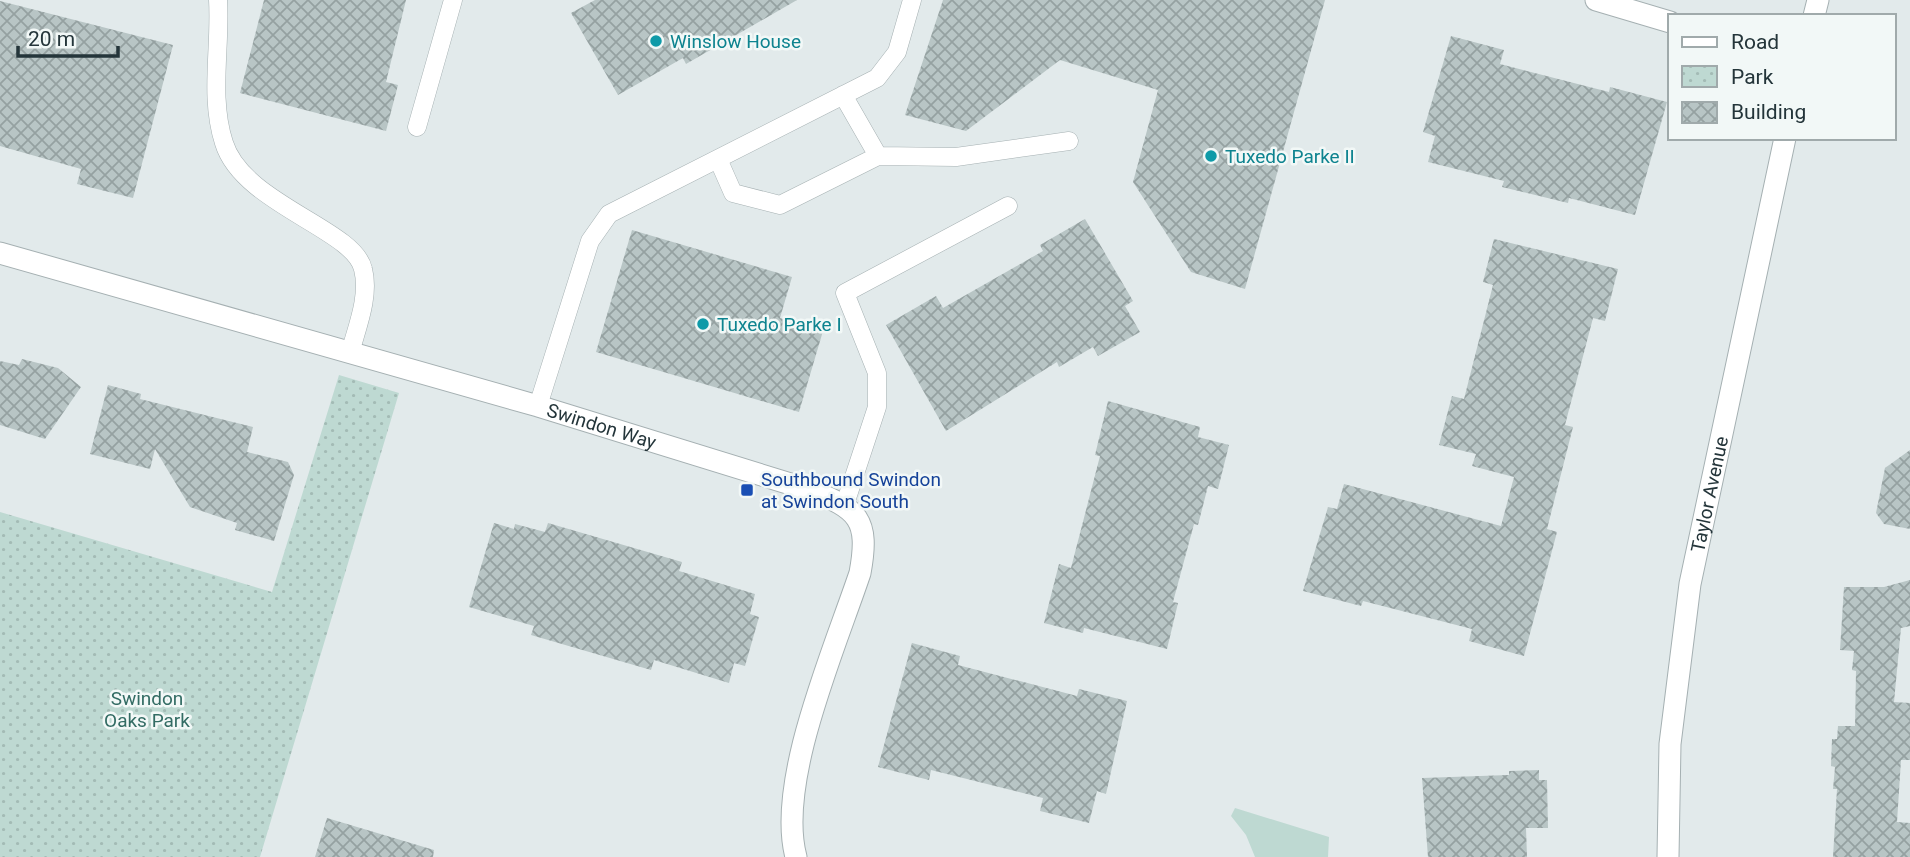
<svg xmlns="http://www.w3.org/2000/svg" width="1910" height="857" font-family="Roboto,sans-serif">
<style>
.grass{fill:#bed9d2}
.park{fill:url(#park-dots)}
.building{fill:url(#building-cross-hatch)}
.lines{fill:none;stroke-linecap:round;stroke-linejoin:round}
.service-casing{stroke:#a5b0b2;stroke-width:19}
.minor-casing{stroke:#a5b0b2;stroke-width:23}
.tertiary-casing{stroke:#a5b0b2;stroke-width:23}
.service{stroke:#fff;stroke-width:18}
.minor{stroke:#fff;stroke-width:21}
.tertiary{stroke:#fff;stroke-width:21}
.culture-dot{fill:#0f9aa8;stroke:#f2f8f7;stroke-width:2.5}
.transit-dot{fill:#1a4fb4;stroke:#f2f8f7;stroke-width:2.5}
.labels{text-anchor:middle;stroke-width:5;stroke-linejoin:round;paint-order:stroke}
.culture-label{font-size:19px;fill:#0d838f;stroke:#f2f8f7;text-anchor:start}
.street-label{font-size:19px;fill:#24353a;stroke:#f2f8f7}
.transit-label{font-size:19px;fill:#164399;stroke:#f2f8f7;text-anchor:start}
.park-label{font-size:19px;fill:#336c64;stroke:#f2f8f7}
</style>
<defs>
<pattern id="park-dots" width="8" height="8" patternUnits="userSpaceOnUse" patternTransform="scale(1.75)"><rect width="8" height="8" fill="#bed9d2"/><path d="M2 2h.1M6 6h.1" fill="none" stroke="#a3bbb5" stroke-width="1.8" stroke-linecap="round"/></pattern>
<pattern id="building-cross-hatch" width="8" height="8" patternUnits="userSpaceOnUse" patternTransform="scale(1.75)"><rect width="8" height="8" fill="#b8c5c5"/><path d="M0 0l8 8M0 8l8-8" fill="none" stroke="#95a1a1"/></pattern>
</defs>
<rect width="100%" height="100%" fill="#e2eaeb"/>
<path class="grass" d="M 1235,808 L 1329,837 L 1328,857 L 1255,857 L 1246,835 L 1231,816 Z"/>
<path class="park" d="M 339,375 L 399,393 L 260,857 L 0,857 L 0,512 L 272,592 Z"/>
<path class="building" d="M 264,0 L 406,0 L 386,82 L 398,85 L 386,131 L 240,93 Z
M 595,0 L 797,0 L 686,64 L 683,58 L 618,95 L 571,13 Z
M 943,0 L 1325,0 L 1245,289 L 1191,272 L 1133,182 L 1158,90 L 1060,60 L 966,131 L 905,115 Z
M 0,1 L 173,45 L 133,198 L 77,184 L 81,169 L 0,146 Z
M 1451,36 L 1504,50 L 1500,64 L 1609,92 L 1610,87 L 1667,102 L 1635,215 L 1569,198 L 1568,203 L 1502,187 L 1504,181 L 1428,162 L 1435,136 L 1423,132 Z
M 1085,219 L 1133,301 L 1125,306 L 1140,332 L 1098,356 L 1093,347 L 1059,367 L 1057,362 L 946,431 L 886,325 L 936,296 L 943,308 L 1043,251 L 1040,245 Z
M 632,230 L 792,277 L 780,318 L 823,331 L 799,412 L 596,352 Z
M 1494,239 L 1618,269 L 1605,321 L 1593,318 L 1565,425 L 1573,427 L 1547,529 L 1557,532 L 1524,656 L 1469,641 L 1472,629 L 1363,601 L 1361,606 L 1303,591 L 1328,507 L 1337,509 L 1344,484 L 1501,526 L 1514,477 L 1472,466 L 1476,454 L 1439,445 L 1452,396 L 1464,399 L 1493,285 L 1483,282 Z
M 22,359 L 58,368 L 81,387 L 45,439 L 0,425 L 0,361 L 19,365 Z
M 108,385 L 141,394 L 140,399 L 253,427 L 247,452 L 288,462 L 294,475 L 274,541 L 235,530 L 237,523 L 190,507 L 155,449 L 150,469 L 90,454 Z
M 1108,401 L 1200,427 L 1198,437 L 1229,445 L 1218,489 L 1208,486 L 1198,525 L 1194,524 L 1173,602 L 1178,603 L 1167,649 L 1084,628 L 1083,633 L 1044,623 L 1059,564 L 1071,568 L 1100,456 L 1095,455 Z
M 1910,450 L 1910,529 L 1884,524 L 1876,513 L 1885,468 Z
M 494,523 L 514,529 L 515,524 L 545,532 L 548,523 L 682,562 L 679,571 L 755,594 L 750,614 L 759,617 L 745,666 L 734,663 L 729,683 L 654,660 L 651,670 L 531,635 L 534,626 L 469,607 Z
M 1910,580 L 1910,626 L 1901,628 L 1894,702 L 1910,703 L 1910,760 L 1901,760 L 1897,822 L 1910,823 L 1910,857 L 1833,857 L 1837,789 L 1833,789 L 1835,767 L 1831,766 L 1832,739 L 1837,739 L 1838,726 L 1855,726 L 1856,671 L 1852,670 L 1854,651 L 1840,650 L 1844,587 L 1884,587 Z
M 912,643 L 960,656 L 958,665 L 1077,696 L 1079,689 L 1127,701 L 1106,794 L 1097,791 L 1089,823 L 1040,811 L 1043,798 L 931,770 L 929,780 L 878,767 Z
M 1539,770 L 1539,780 L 1547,780 L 1548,828 L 1526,828 L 1527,857 L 1428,857 L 1422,778 L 1509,775 L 1509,771 Z
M 327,818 L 434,850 L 433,857 L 315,857 Z"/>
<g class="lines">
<defs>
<path id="service" d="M 218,0 C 221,47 209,97 224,143 C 243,204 354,229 363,269 C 370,296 357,327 350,353
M 843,95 L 878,156
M 417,127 L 453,0
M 718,159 L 733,193 L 780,205 L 878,156 L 956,157 L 1069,141
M 538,406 L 590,241 L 609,214 L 877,78 L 897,52 L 912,0
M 845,504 L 877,407 L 877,373 L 845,293 L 1008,206"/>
<g id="minor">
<path d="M 1596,0 L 1670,22"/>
<path id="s1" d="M 0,253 L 538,406 L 810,490 C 858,509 870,519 860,573 C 835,648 776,782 796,857"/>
</g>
<g id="tertiary">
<path d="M 1814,16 L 1818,0"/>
<path id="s2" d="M 1668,857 L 1670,744 L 1690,584 L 1785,138"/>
</g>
</defs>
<use href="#service" class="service-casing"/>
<use href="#minor" class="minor-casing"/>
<use href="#tertiary" class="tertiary-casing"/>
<use href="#service" class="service"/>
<use href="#minor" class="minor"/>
<use href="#tertiary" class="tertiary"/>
</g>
<g class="culture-dot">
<circle cx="656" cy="41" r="7"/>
<circle cx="1211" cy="156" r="7"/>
<circle cx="703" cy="324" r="7"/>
</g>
<rect class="transit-dot" x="740" y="483" width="14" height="14" rx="3.5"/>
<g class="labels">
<g class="culture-label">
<text x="670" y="48">Winslow House</text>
<text x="1225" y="163">Tuxedo Parke II</text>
<text x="717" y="331">Tuxedo Parke I</text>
</g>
<g class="street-label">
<text dy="7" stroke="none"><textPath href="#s1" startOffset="626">Swindon Way</textPath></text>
<text dy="7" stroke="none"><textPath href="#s2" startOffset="366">Taylor Avenue</textPath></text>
</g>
<g class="transit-label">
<text x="761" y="486">Southbound Swindon<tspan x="761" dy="22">at Swindon South</tspan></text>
</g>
<g class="park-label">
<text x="147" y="705">Swindon<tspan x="147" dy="22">Oaks Park</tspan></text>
</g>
</g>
<rect x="1668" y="14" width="228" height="126" fill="#f2f8f7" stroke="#a0aaab" stroke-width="2"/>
<rect x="1682" y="37" width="35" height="10" fill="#ffffff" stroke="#a0aaab" stroke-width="2"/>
<text x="1731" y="49" font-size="21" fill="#24353a">Road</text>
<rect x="1682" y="66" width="35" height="21" fill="url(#park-dots)" stroke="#a0aaab" stroke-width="2"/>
<text x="1731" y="84" font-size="21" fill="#24353a">Park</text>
<rect x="1682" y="102" width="35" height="21" fill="url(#building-cross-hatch)" stroke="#a0aaab" stroke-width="2"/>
<text x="1731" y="119" font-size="21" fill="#24353a">Building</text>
<path d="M18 46v10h100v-10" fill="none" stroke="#24353a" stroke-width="3.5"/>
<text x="28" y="46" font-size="21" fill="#24353a" stroke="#f2f8f7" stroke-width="5" paint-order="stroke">20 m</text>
</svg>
